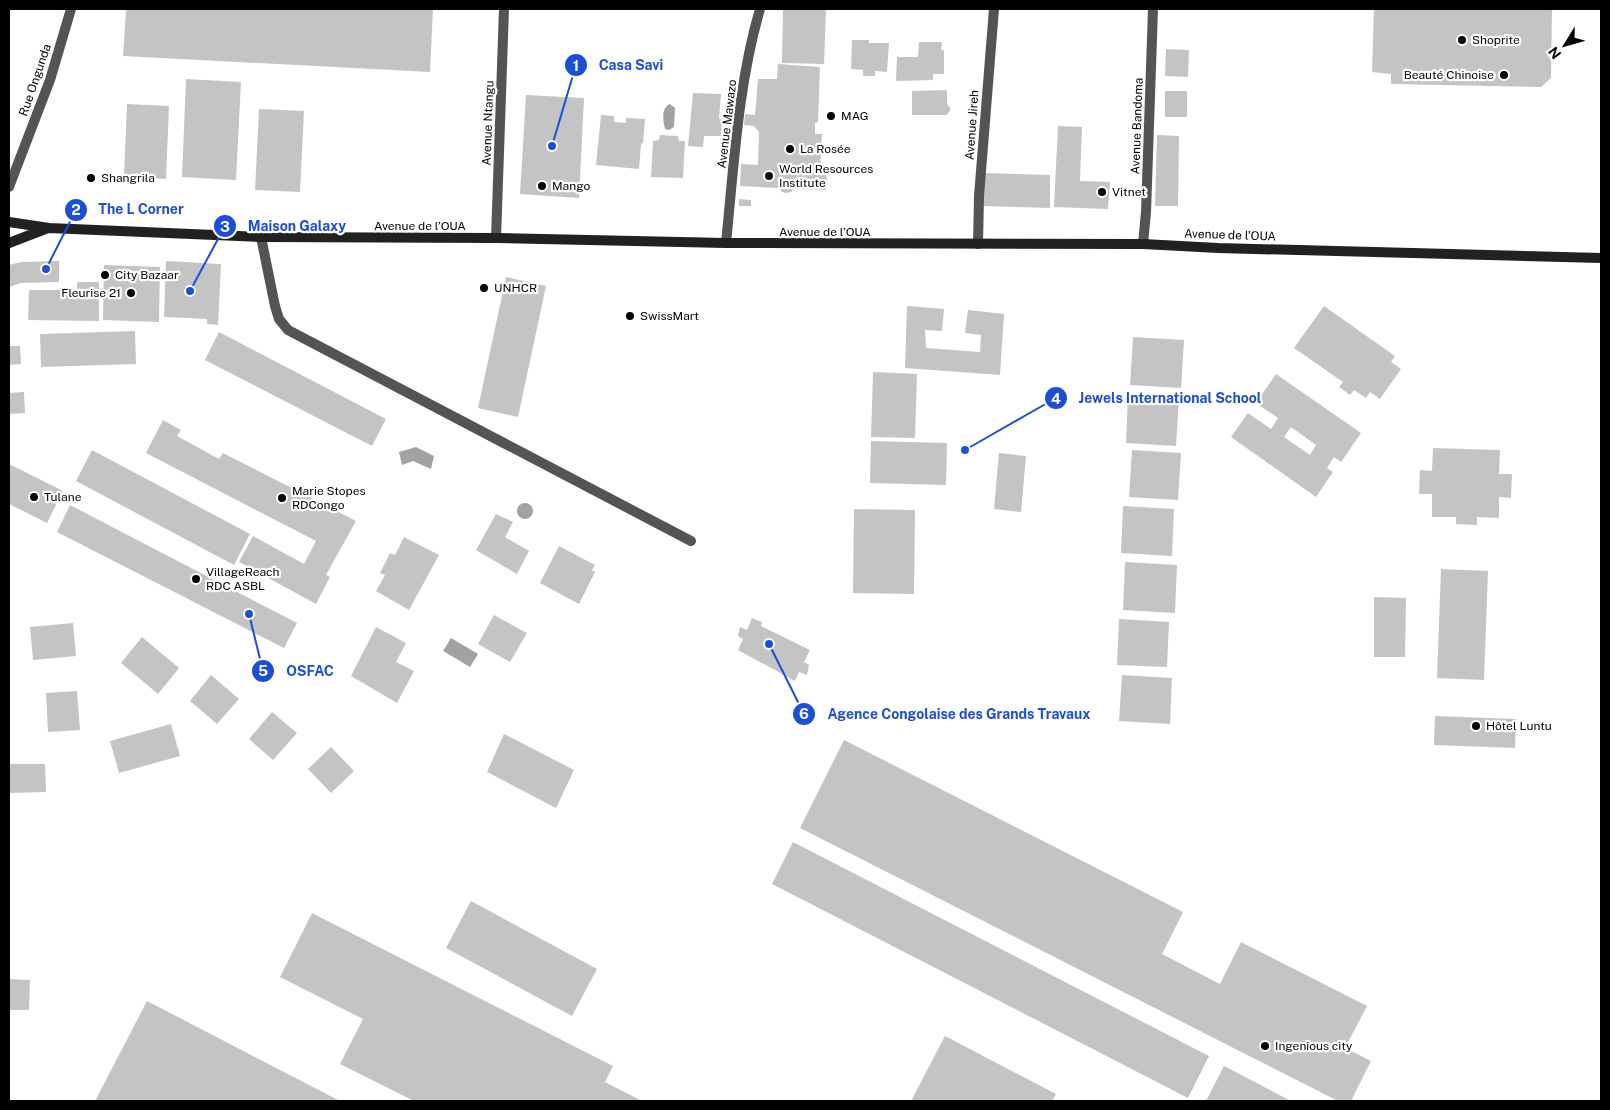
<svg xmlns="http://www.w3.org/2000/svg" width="1610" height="1110" font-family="'Public Sans',sans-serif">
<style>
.water{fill:#a2a2a2}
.building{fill:#c4c4c4;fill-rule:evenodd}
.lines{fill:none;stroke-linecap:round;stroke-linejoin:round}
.street{stroke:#545454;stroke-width:10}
.secondary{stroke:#212121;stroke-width:10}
.poi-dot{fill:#000;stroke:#fff;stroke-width:2}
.labels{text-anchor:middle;stroke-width:4.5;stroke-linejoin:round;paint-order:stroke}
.poi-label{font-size:12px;fill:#000;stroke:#fff;text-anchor:start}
.street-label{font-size:12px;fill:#000;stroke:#fff}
.leader{fill:none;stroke:#1d4ed8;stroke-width:2}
.callout-dot{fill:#1d4ed8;stroke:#fff;stroke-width:2}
.mark-label{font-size:15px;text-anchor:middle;font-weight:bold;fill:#fff}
.callout-label{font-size:14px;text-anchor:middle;font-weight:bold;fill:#1d4ed8;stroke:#fff;stroke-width:4.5;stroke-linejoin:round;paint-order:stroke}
</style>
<rect width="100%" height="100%" fill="#fff"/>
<path class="water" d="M 670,104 L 675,108 L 674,127 L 669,130 L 665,129 C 663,121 661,107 670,104 Z
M 416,447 L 434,456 L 431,469 L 413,461 L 402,465 L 399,452 Z
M517 511a8 8 0 1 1 16 0a8 8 0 1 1-16 0Z
M 451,638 L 478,654 L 470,667 L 443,651 Z"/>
<path class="building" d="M 126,9 L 433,9 L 430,72 L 123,56 Z
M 783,9 L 826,9 L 824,64 L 782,63 Z
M 1374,9 L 1552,9 L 1551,78 L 1541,87 L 1391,84 L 1391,74 L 1372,72 Z
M 852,40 L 869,40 L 869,43 L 889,43 L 887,72 L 875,71 L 875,76 L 863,76 L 863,70 L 851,69 Z
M 919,42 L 942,42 L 941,50 L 944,50 L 944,74 L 933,74 L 933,80 L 896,81 L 897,57 L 918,57 Z
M 1166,49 L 1189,50 L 1188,77 L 1165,76 Z
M 778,64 L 820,67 L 818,122 L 815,123 L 815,134 L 822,134 L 820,170 L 827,171 L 826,190 L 794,189 L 791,192 L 786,193 L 782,192 L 779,188 L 740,186 L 741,164 L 758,165 L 759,132 L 754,126 L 744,125 L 745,114 L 755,115 L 758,79 L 777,79 Z
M 186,79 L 241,82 L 236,180 L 182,177 Z
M 947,90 L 947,104 L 950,108 L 950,111 L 946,115 L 912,115 L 912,91 Z
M 1165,91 L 1187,91 L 1187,117 L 1165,117 Z
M 693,93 L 721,94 L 719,119 L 722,120 L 721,136 L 704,136 L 703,147 L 688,146 Z
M 526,95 L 584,98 L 579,198 L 520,194 Z
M 127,104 L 169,106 L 166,179 L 124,176 Z
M 259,109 L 304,111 L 300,192 L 255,190 Z
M 601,115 L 614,116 L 614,122 L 626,123 L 626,118 L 645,119 L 643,143 L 641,144 L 639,169 L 596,165 Z
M 1058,126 L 1082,127 L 1080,181 L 1110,182 L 1108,209 L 1054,207 Z
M 660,135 L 678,136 L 679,141 L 685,141 L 683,178 L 651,177 L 653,141 L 659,140 Z
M 1157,135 L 1179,136 L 1178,206 L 1155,206 Z
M 982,173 L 1050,175 L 1050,208 L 981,206 Z
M 739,199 L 751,200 L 751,206 L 739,206 Z
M 59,261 L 59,282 L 21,283 L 9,287 L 9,265 L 21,262 Z
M 166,261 L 221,264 L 218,325 L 207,324 L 207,319 L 164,317 Z
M 104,265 L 160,267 L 159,322 L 103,320 Z
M 506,277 L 546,286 L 518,417 L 478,408 Z
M 77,282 L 99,282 L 99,321 L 28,320 L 29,290 L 77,290 Z
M 907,306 L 944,309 L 942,331 L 925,330 L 926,348 L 980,352 L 981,335 L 965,333 L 968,310 L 1004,314 L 1000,375 L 905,368 Z
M 1324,306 L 1395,356 L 1391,362 L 1401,369 L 1380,399 L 1370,392 L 1366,398 L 1354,390 L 1350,395 L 1339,387 L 1343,382 L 1294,348 Z
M 135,331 L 136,364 L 41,367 L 40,334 Z
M 219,332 L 386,419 L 372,446 L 205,360 Z
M 1133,337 L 1184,340 L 1181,388 L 1130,385 Z
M 9,346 L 20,346 L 21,364 L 9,365 Z
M 873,372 L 917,374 L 915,438 L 871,437 Z
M 1276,374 L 1361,433 L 1341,462 L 1334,457 L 1327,468 L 1333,472 L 1316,497 L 1231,437 L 1248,413 L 1271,429 L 1278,418 L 1256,403 ZM 1291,427 L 1316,445 L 1310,455 L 1284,437 Z
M 24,392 L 25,413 L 9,414 L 9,393 Z
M 1128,395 L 1179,398 L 1176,446 L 1126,443 Z
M 163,420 L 181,430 L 177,436 L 219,459 L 223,453 L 356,521 L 326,575 L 330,577 L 316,604 L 239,562 L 253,536 L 304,564 L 316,541 L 146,453 Z
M 871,441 L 947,443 L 946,485 L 870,483 Z
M 1433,448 L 1500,450 L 1499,474 L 1512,474 L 1511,498 L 1499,497 L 1499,518 L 1477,517 L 1477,525 L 1456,524 L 1456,517 L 1432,517 L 1432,494 L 1419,494 L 1420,470 L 1432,471 Z
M 92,450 L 250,534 L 234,565 L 76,481 Z
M 1132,450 L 1181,453 L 1178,500 L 1129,497 Z
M 999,453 L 1026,456 L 1021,512 L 994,509 Z
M 9,464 L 63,491 L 47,523 L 9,504 Z
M 70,505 L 297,623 L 284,648 L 57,532 Z
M 1123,506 L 1174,509 L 1172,556 L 1121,553 Z
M 854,509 L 915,510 L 914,594 L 853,593 Z
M 496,514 L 513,522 L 505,537 L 529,551 L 517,574 L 476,550 Z
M 404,537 L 439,555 L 409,610 L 376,591 L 385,575 L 380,573 L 390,553 L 395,555 Z
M 559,546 L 595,565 L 592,570 L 595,572 L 579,604 L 540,583 Z
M 1125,562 L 1177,565 L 1175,613 L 1123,610 Z
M 1441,569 L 1488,571 L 1484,680 L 1437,678 Z
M 1374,597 L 1406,598 L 1405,657 L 1374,657 Z
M 494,615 L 527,633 L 510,662 L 478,644 Z
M 752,618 L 762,622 L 761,626 L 810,650 L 804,662 L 809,665 L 807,675 L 799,672 L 795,681 L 738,650 L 743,639 L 738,636 L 740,627 L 747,630 Z
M 1119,619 L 1169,622 L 1167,667 L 1117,665 Z
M 73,623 L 76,656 L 33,660 L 30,627 Z
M 376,627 L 406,643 L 396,662 L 414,671 L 397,703 L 351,676 Z
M 142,637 L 179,668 L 158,694 L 121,663 Z
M 211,675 L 239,699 L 217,724 L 190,701 Z
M 1122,675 L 1172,678 L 1170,724 L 1119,721 Z
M 77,691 L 80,730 L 48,732 L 46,693 Z
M 272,712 L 297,733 L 273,760 L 249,739 Z
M 1435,716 L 1516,719 L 1515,748 L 1434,745 Z
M 171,724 L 180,756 L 119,773 L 110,741 Z
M 504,734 L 574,770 L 556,808 L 487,772 Z
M 844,740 L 1183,912 L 1162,954 L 1220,984 L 1241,942 L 1367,1006 L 1345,1048 L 1371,1061 L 1351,1101 L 1338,1101 L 800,828 Z
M 331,747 L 354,771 L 331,793 L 308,769 Z
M 9,764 L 45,764 L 46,792 L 9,793 Z
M 793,842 L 1209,1056 L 1188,1098 L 772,884 Z
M 471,901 L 597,969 L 572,1016 L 446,948 Z
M 312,913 L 613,1066 L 605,1082 L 642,1101 L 414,1101 L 340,1064 L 363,1019 L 280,977 Z
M 9,979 L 30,980 L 29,1010 L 9,1010 Z
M 147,1001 L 340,1101 L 95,1101 Z
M 945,1036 L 1056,1094 L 1052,1101 L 911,1101 Z
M 1224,1066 L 1291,1101 L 1206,1101 Z"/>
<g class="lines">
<path class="street" d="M 9,187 L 50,80 L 71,9
M 261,237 L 275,306 L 279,319 L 288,330 L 691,541
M 496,238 L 504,9
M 726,243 C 734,165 738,84 760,9
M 978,244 L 979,196 L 994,9
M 1143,244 L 1146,212 L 1153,9"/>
<path class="secondary" d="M 9,222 L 49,228 L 261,237 L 496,238 L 726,243 L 1143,244 L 1218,248 L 1601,258
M 9,243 L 48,228"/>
</g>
<g class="poi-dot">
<circle cx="1462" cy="40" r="5"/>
<circle cx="1504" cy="75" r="5"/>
<circle cx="831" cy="116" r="5"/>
<circle cx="790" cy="149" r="5"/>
<circle cx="769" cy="176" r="5"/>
<circle cx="91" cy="178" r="5"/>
<circle cx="542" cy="186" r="5"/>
<circle cx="1102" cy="192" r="5"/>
<circle cx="105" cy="275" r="5"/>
<circle cx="484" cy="288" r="5"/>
<circle cx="131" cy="293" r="5"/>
<circle cx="630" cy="316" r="5"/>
<circle cx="34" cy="497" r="5"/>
<circle cx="282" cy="498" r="5"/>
<circle cx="196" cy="579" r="5"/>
<circle cx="1476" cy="726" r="5"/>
<circle cx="1265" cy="1046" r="5"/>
</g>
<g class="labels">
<g class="poi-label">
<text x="1472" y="44">Shoprite</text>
<text x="1494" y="79" text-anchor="end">Beauté Chinoise</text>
<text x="841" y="120">MAG</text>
<text x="800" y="153">La Rosée</text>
<text x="779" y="173">World Resources<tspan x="779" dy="14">Institute</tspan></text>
<text x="101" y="182">Shangrila</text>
<text x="552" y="190">Mango</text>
<text x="1112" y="196">Vitnet</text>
<text x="115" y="279">City Bazaar</text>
<text x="494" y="292">UNHCR</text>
<text x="121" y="297" text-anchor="end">Fleurise 21</text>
<text x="640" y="320">SwissMart</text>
<text x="292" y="495">Marie Stopes<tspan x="292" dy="14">RDCongo</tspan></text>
<text x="44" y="501">Tulane</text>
<text x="206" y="576">VillageReach<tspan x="206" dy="14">RDC ASBL</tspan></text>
<text x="1486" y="730">Hôtel Luntu</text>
<text x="1275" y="1050">Ingenious city</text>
</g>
<g class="street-label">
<text transform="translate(35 80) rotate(-71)" y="4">Rue Ongunda</text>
<text transform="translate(488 123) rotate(-88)" y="4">Avenue Ntangu</text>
<text transform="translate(727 124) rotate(-83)" y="4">Avenue Mawazo</text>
<text transform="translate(972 125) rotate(-86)" y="4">Avenue Jireh</text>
<text transform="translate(1137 126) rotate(-88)" y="4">Avenue Bandoma</text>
<text x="420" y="230">Avenue de l’OUA</text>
<text x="825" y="236">Avenue de l’OUA</text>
<text transform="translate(1230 235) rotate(2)" y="4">Avenue de l’OUA</text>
</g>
</g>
<path class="leader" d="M552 146L576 65M46 269L76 210M190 291L225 226M965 450L1056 398M249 614L263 671M769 644L804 714"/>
<g class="callout-dot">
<circle cx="552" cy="146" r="5"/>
<circle cx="46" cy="269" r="5"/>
<circle cx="190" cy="291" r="5"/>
<circle cx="965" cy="450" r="5"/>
<circle cx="249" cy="614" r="5"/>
<circle cx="769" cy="644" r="5"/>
<circle cx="576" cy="65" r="12"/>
<circle cx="76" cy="210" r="12"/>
<circle cx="225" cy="226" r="12"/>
<circle cx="1056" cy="398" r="12"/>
<circle cx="263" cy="671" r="12"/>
<circle cx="804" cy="714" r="12"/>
</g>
<g class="mark-label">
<text x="576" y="71">1</text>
<text x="76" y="215">2</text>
<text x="225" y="232">3</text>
<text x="1056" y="404">4</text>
<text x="263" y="676">5</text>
<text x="804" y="719">6</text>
</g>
<g class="callout-label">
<text x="631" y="70">Casa Savi</text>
<text x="141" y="214">The L Corner</text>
<text x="297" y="231">Maison Galaxy</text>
<text x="1170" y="403">Jewels International School</text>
<text x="310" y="676">OSFAC</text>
<text x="959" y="719">Agence Congolaise des Grands Travaux</text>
</g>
<rect width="1610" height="1110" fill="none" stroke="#000000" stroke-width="20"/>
<g transform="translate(1565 45) rotate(233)" stroke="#ffffff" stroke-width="4" paint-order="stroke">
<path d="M0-4L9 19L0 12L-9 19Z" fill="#000000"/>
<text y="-8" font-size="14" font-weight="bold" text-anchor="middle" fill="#000000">N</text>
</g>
</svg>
